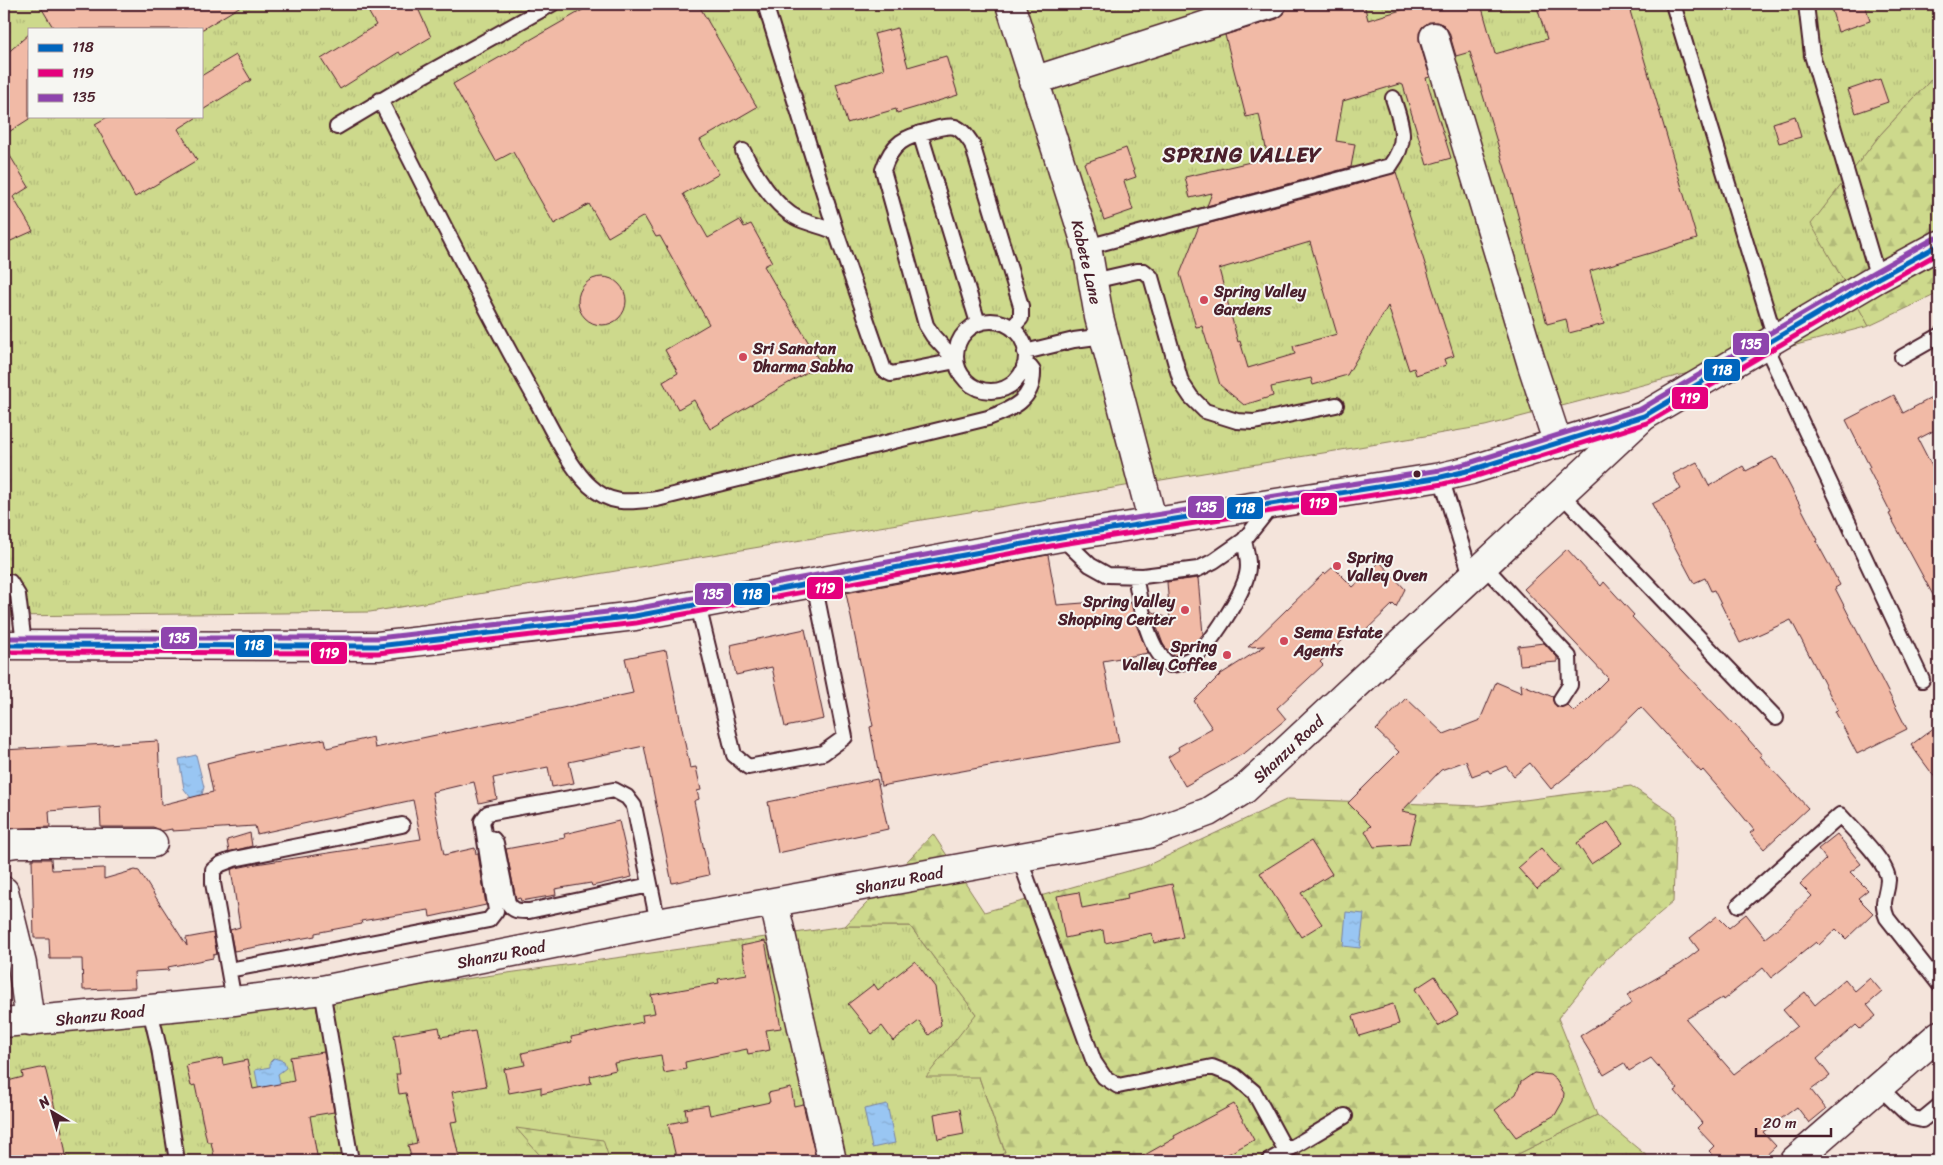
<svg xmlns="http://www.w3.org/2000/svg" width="1943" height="1165" font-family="Sriracha,sans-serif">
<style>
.grass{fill:url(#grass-tufts);stroke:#8c7c5c;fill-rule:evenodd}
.forest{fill:url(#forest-firs);stroke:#8c7c5c}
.water{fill:url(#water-ripples);stroke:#7983a3}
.building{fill:#f1baa6;stroke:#4a1f2b;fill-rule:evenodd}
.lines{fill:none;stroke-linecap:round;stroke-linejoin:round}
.service-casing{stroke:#4a1f2b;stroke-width:18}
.minor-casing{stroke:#4a1f2b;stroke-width:31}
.tertiary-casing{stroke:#4a1f2b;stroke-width:31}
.secondary-casing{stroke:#4a1f2b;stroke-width:31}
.service{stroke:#f6f6f2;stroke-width:14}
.minor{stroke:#f6f6f2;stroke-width:28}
.tertiary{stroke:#f6f6f2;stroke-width:28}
.secondary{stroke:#f6f6f2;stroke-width:28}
.bus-1-casing{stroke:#f6f6f2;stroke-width:9}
.bus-2-casing{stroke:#f6f6f2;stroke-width:9}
.bus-3-casing{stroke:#f6f6f2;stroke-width:9}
.bus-1{stroke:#0065bd;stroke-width:5}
.bus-2{stroke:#e5007d;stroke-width:5}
.bus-3{stroke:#8e44ad;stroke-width:5}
.poi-dot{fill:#d1495b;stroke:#f6f6f2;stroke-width:2}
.bus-dot{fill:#4a1f2b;stroke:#f6f6f2;stroke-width:2}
.labels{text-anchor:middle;stroke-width:4;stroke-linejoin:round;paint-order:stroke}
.street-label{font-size:16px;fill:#4a1f2b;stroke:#f6f6f2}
.poi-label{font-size:16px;font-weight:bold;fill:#4a1f2b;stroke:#f6f6f2;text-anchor:start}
.district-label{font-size:21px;font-weight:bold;letter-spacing:1px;fill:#4a1f2b;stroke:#f6f6f2}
.line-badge{stroke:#f6f6f2;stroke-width:2}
.badge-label{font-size:14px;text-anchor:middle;font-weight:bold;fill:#fff}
</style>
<defs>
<pattern id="grass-tufts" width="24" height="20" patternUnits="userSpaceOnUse" patternTransform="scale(1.25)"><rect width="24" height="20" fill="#cdd98c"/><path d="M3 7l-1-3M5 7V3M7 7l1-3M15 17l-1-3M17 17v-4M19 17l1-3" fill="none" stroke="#b2ba79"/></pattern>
<pattern id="forest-firs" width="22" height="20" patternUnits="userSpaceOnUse" patternTransform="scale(1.25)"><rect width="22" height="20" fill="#cdd98c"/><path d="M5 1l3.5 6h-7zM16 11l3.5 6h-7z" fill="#b2ba79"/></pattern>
<pattern id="water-ripples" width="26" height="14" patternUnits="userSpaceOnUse" patternTransform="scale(1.25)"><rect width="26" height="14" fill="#99c6f3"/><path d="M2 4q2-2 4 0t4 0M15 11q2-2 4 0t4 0" fill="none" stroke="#85aad0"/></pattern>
</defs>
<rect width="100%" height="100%" fill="#f4e4db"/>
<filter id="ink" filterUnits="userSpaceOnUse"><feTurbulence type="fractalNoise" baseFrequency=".02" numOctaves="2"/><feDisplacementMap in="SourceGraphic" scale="10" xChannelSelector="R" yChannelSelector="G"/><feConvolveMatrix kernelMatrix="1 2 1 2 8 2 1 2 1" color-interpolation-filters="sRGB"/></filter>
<g filter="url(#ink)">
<path class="grass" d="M 4,4 L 1939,4 L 1939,71 L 1880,135 L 1812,224 L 1869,326 L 1485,426 L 370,612 L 4,616 ZM 29,29 L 201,29 L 201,116 L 29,116 Z
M 845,926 L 910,926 L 976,1014 L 979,1077 L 1005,1153 L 992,1161 L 4,1161 L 4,1034 L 357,994 Z
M 1597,1115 L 1653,1161 L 1504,1161 Z"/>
<path class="forest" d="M 1939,71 L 1939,293 L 1869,326 L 1811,224 L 1880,135 Z
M 1631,786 L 1676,816 L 1673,902 L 1606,959 L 1558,1018 L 1597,1115 L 1504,1161 L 992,1161 L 1005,1152 L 979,1077 L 926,1077 L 976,1014 L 910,926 L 845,926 L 933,834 L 984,912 L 1146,866 L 1288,799 L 1479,806 Z
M 516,1128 L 603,1140 L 610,1161 L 545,1161 Z"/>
<path class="water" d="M 196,755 L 204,787 L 201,798 L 191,798 L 184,789 L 179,759 Z
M 1346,912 L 1364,914 L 1360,948 L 1343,946 Z
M 274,1058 L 284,1061 L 286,1068 L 278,1074 L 286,1110 L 263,1112 L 255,1070 L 270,1067 L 270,1062 Z
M 887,1104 L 895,1143 L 872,1148 L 864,1109 Z"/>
<path class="building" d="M 39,4 L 244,4 L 203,29 L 54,29 Z
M 364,4 L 416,4 L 431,37 L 401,55 L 399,52 L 340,89 L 321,59 L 376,25 Z
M 593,4 L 698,4 L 757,107 L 700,140 L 719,174 L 683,194 L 708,238 L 740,220 L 744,227 L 751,224 L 772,262 L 764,266 L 821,364 L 710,429 L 694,400 L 678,409 L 663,382 L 678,373 L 665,350 L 709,324 L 660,236 L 656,237 L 644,216 L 608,237 L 589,204 L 554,224 L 513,152 L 496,161 L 453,84 Z
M 1287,4 L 1364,4 L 1368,20 L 1421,4 L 1481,4 L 1495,54 L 1547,39 L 1536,4 L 1628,4 L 1697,239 L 1590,271 L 1604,324 L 1569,333 L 1566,319 L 1547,324 L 1509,182 L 1470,52 L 1456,56 L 1449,32 L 1444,25 L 1437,22 L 1429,22 L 1422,27 L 1419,33 L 1419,41 L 1430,77 L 1426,78 L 1451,158 L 1427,165 L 1403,85 L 1399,84 L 1343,101 L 1336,141 L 1355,144 L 1351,167 L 1207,206 L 1212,193 L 1190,198 L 1185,177 L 1268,158 L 1259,114 L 1246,117 L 1225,35 L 1277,19 L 1284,14 Z
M 1830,4 L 1865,4 L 1870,21 L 1838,32 Z
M 897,28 L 908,67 L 946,56 L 958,95 L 897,113 L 896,109 L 847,123 L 836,84 L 884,69 L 874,34 Z
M 29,34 L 29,119 L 4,135 L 4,56 Z
M 236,55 L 251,80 L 201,111 L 201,76 Z
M 1880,79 L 1888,102 L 1856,113 L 1848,90 Z
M 109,116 L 199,116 L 178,129 L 197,160 L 135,197 L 95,124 Z
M 1795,116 L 1801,137 L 1779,143 L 1773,123 Z
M 4,146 L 29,187 L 13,197 L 33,231 L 4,244 Z
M 1126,148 L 1136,177 L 1124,181 L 1133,210 L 1104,220 L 1084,163 Z
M 1396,172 L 1454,356 L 1444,359 L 1446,365 L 1416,375 L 1414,368 L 1409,370 L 1388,306 L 1347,375 L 1313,385 L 1311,378 L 1271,387 L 1273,396 L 1244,405 L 1220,385 L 1202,326 L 1196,327 L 1180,274 L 1199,226 L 1348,187 ZM 1310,242 L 1337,334 L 1293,346 L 1295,354 L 1248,368 L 1240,341 L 1238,342 L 1219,269 Z
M578 301a24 24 0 1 1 48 0a24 24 0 1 1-48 0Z
M 1939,394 L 1939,428 L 1918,439 L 1939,480 L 1939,606 L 1889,514 L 1891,513 L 1868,468 L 1870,467 L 1846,420 L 1894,395 L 1903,413 Z
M 1773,457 L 1775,460 L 1776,459 L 1818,540 L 1816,541 L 1840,585 L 1835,588 L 1907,729 L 1857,754 L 1835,711 L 1838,710 L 1791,620 L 1740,643 L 1714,590 L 1711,591 L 1705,578 L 1694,583 L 1652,504 L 1681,489 L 1673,474 L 1697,462 L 1709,486 L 1743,466 L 1746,471 Z
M 1567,549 L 1601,586 L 1604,582 L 1634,615 L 1632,617 L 1734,725 L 1735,724 L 1762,755 L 1760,756 L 1808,808 L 1764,849 L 1750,833 L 1754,830 L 1736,808 L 1703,770 L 1701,772 L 1641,707 L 1588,759 L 1551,789 L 1530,763 L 1514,776 L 1506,766 L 1490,773 L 1488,770 L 1472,776 L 1466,761 L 1441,770 L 1402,811 L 1417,814 L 1409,844 L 1374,847 L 1365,831 L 1371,826 L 1348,803 L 1399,752 L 1376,730 L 1406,698 L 1444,734 L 1480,720 L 1496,682 L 1522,693 L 1521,684 L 1553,697 L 1557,707 L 1567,705 L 1574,712 L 1608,678 L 1524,589 Z
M 1048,555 L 1057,605 L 1123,600 L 1131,603 L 1137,627 L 1148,653 L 1103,661 L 1119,742 L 881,786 L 870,727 L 873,726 L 846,593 Z
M 1380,562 L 1405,589 L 1396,607 L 1393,604 L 1360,636 L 1353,630 L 1320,662 L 1323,665 L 1277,708 L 1286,719 L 1246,752 L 1185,786 L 1168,757 L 1179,750 L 1178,747 L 1212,728 L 1194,701 L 1221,674 L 1265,646 L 1248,647 L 1324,573 L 1325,574 L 1333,567 L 1353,587 Z
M 1198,578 L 1203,634 L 1190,649 L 1174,656 L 1173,649 L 1167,650 L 1163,644 L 1151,611 L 1170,619 L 1167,582 Z
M 805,629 L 824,719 L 785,727 L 772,667 L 736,675 L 730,645 Z
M 1544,643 L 1557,657 L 1557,662 L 1520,665 L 1518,646 Z
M 666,650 L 690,768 L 696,767 L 701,790 L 697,791 L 699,799 L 694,801 L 709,875 L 672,883 L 644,746 L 569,762 L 574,783 L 552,787 L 548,767 L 493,778 L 497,799 L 479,803 L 474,782 L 432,792 L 444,855 L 475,848 L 476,854 L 478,854 L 486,905 L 430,917 L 429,910 L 361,921 L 362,924 L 315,933 L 315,936 L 234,951 L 230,930 L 240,927 L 231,869 L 256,864 L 421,839 L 413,800 L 257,834 L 255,826 L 172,831 L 172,829 L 162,831 L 153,827 L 101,827 L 100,807 L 49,811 L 50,827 L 4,829 L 4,750 L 158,741 L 161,805 L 213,792 L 207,763 L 251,752 L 325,739 L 327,748 L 373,737 L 375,748 L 633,693 L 625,658 Z
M 1939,724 L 1939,783 L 1911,745 Z
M 877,779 L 888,829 L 778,853 L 768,802 Z
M 619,821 L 632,877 L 592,886 L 591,883 L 555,889 L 556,895 L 521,901 L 520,898 L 516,899 L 506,849 L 565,838 L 564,834 Z
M 1608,822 L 1623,843 L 1591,864 L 1577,843 Z
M 250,833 L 252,846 L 229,852 L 227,840 Z
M 1837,834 L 1861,864 L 1850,872 L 1868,890 L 1858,898 L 1873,913 L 1846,939 L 1836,929 L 1819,945 L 1816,942 L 1771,978 L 1763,968 L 1723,1000 L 1722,998 L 1686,1019 L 1734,1074 L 1797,1026 L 1783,1010 L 1805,992 L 1815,1005 L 1845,979 L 1855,991 L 1870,978 L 1882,992 L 1867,1005 L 1876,1016 L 1860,1029 L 1856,1025 L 1817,1059 L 1830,1076 L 1811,1090 L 1826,1109 L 1809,1123 L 1797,1107 L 1763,1132 L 1776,1146 L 1760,1161 L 1719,1161 L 1709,1151 L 1714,1146 L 1697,1128 L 1702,1123 L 1675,1091 L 1678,1089 L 1651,1058 L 1629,1071 L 1624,1063 L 1604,1075 L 1580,1036 L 1632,1003 L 1627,995 L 1681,964 L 1699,950 L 1690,938 L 1717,916 L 1729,928 L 1746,914 L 1765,938 L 1784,923 L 1812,896 L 1800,884 L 1826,859 L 1818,849 Z
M 1311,841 L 1332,874 L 1301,893 L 1322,924 L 1301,937 L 1260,873 Z
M 1541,848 L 1560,870 L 1537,889 L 1518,868 Z
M 32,859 L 51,859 L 52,870 L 104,868 L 104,879 L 135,870 L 139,871 L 187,946 L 186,938 L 213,933 L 217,954 L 213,955 L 213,958 L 168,967 L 169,970 L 134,972 L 135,988 L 83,990 L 82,959 L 50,959 L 49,938 L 34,938 Z
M 1172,884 L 1183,937 L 1154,943 L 1152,933 L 1105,943 L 1103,930 L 1065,938 L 1057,896 L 1079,892 L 1082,908 L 1128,899 L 1127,894 Z
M 765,941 L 781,1028 L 766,1030 L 770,1050 L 748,1054 L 747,1049 L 685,1062 L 686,1069 L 664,1073 L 661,1055 L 614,1063 L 616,1070 L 590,1076 L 591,1083 L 541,1094 L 541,1087 L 509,1093 L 504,1069 L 525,1065 L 522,1053 L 572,1042 L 571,1037 L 643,1022 L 642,1015 L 655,1013 L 651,995 L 719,983 L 718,979 L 747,974 L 741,946 Z
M 915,961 L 935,987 L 941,1025 L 929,1035 L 919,1021 L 893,1041 L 882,1026 L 872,1034 L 848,1004 L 874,984 L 878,990 Z
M 1435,976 L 1458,1014 L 1438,1026 L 1415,989 Z
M 1393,1004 L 1399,1024 L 1359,1036 L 1353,1016 Z
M 439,1027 L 441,1037 L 475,1031 L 486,1086 L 452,1092 L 458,1121 L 451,1122 L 459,1157 L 439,1161 L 412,1161 L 408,1145 L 417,1143 L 406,1093 L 399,1094 L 396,1074 L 400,1074 L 394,1035 Z
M 324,1052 L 334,1112 L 310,1116 L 318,1161 L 215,1161 L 211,1142 L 207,1142 L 195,1085 L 191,1086 L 186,1065 L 222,1058 L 223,1065 L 247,1060 L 253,1089 L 294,1081 L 290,1057 Z
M 45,1067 L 58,1121 L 60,1121 L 67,1161 L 8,1161 L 4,1139 L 4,1082 L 23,1077 L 22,1072 Z
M 1534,1073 L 1550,1075 L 1556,1080 L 1564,1093 L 1563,1101 L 1555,1115 L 1516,1137 L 1495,1110 L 1516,1094 L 1521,1082 Z
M 791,1088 L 794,1106 L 803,1104 L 816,1159 L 806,1161 L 748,1161 L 747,1158 L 731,1161 L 677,1161 L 668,1124 L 687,1120 L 685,1109 L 708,1105 L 710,1115 L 770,1102 L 768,1093 Z
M 1234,1104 L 1254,1140 L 1215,1161 L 1134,1161 L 1175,1138 L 1174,1136 Z
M 960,1109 L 964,1134 L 938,1139 L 934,1114 Z"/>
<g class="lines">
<defs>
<path id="service" d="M 765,4 L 836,232 L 884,370 L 891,374 L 956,361
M 1673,4 L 1775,338
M 1806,4 L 1812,55 L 1878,278
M 380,100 C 431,199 479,299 534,396 C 547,421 570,468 590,486 C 611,506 631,502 657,499 L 988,418 C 1012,409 1034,400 1033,371 L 1030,367 L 1024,366
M 337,127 L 419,78 L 552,4
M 920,133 L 978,323
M 743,151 C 754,173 775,208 799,219 C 811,224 824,227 836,232
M 1087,247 L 1390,166 C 1409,141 1402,126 1393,98
M 1093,281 L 1137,271 L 1144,271 L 1151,277 L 1181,382 L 1191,397 L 1205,411 L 1237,421 L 1254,422 L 1336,405
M956 356a35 35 0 1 1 70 0a35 35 0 1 1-70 0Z
M 1765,344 L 1922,680
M 1025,352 L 1074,340 L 1104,336
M 1902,357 L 1939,336
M 956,361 L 933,336 L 926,325 L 883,170 C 892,142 905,137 932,130 C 939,128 948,125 955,127 C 963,130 968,138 972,144 L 1021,306 L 1021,318 L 1012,328
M 1441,477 L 1472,579
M 1562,495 L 1776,718
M 1061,537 L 1090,565 L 1108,575 L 1143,576 L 1198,569 L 1214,561 L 1244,540 L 1273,504
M 1485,567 L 1569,657 L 1570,685 L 1561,699
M 1135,576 C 1140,601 1147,650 1170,665 C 1179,664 1187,662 1195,656 C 1211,644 1243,594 1247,574 C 1250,563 1246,551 1244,540
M 4,582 L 10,582 L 18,595 L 24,644
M 698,605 L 734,755 L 748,767 L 823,753 L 845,737 L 814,583
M 485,836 L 493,839 L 496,843 L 508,903 C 514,912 519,911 529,911 L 650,885
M 1019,857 L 1094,1062 L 1104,1077 L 1118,1086 L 1212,1067 L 1235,1076 L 1254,1092 L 1286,1151 L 1269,1161
M 1739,905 L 1840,815 C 1852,829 1888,862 1888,880 C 1887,897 1880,901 1887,918 L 1939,984
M 229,970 L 489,920 L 496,911 L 482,821 L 488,813 L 614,790 L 627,797 L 634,806 L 658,923
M 322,990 L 351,1161
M 234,1001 L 213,883 L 213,870 L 221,864 L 234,859 L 402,825
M 150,1010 L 159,1048 L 177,1161
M 1879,1087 L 1906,1113 L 1913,1118 L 1922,1120 L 1939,1106
M 1286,1151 L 1345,1116"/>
<path id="minor" d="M 1010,4 L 1087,247 L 1099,317 L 1153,523
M 1434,37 L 1532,365 L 1558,444
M 1033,81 L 1272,4
M 4,845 L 16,843 L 153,843
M 4,891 L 22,964 L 30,1022
M 774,903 L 832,1161
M 4,1023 L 234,1001 L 322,990 L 658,923 L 1148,834 L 1208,812 L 1245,789 L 1644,416"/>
<path id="tertiary" d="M 1794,1161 L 1939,1035"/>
<path id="secondary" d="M 4,645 L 378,646 L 635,616 L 1061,537 L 1441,477 L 1471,470 L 1644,416 L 1878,278 L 1939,245"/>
</defs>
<use href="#service" class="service-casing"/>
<use href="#minor" class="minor-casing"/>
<use href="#tertiary" class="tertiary-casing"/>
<use href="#secondary" class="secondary-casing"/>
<use href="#service" class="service"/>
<use href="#minor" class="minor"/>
<use href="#tertiary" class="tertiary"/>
<use href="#secondary" class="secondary"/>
<defs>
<path id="bus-1" d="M 4,645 L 378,646 L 635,616 L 1061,537 L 1441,477 L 1471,470 L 1644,416 L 1878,278 L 1939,245"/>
<path id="bus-2" d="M 4,652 L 378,653 L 636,623 L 1062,544 L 1443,484 L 1473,477 L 1647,423 L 1882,285 L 1939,253"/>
<path id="bus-3" d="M 4,638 L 378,638 L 634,609 L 1060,530 L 1440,470 L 1469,463 L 1641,409 L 1874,272 L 1935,238"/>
</defs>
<use href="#bus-1" class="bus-1-casing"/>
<use href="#bus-2" class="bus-2-casing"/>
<use href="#bus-3" class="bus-3-casing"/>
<use href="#bus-1" class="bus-1"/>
<use href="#bus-2" class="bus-2"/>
<use href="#bus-3" class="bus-3"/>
</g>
</g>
<g class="poi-dot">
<circle cx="1204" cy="300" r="5"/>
<circle cx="743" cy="357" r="5"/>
<circle cx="1337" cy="566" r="5"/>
<circle cx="1185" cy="610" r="5"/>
<circle cx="1284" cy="641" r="5"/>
<circle cx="1227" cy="655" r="5"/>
</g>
<circle class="bus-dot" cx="1417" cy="474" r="4.5"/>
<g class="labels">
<g class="street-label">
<text transform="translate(1087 262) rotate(77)" y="6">Kabete Lane</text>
<text transform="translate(1288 749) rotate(-43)" y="6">Shanzu Road</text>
<text transform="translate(899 880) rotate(-11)" y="6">Shanzu Road</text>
<text transform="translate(501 954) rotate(-11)" y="6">Shanzu Road</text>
<text transform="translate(100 1015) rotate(-6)" y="6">Shanzu Road</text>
</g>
<g class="poi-label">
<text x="1214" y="297">Spring Valley<tspan x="1214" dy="18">Gardens</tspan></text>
<text x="753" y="354">Sri Sanatan<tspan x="753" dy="18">Dharma Sabha</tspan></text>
<text x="1347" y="563">Spring<tspan x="1347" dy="18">Valley Oven</tspan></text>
<text x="1175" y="607" text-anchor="end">Spring Valley<tspan x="1175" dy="18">Shopping Center</tspan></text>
<text x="1294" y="638">Sema Estate<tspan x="1294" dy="18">Agents</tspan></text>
<text x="1217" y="652" text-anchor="end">Spring<tspan x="1217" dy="18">Valley Coffee</tspan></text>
</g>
<g class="district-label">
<text x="1242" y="162">SPRING VALLEY</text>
</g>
</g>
<g class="line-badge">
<rect x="1732" y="332" width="38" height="24" rx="5" fill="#8e44ad"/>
<rect x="1703" y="358" width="38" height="24" rx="5" fill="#0065bd"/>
<rect x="1671" y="386" width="38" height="24" rx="5" fill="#e5007d"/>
<rect x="1300" y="492" width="38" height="24" rx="5" fill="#e5007d"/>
<rect x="1187" y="495" width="38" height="24" rx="5" fill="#8e44ad"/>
<rect x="1226" y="496" width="38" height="24" rx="5" fill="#0065bd"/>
<rect x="806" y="576" width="38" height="24" rx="5" fill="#e5007d"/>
<rect x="694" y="582" width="38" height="24" rx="5" fill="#8e44ad"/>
<rect x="733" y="582" width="38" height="24" rx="5" fill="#0065bd"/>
<rect x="160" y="626" width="38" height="24" rx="5" fill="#8e44ad"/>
<rect x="235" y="634" width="38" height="24" rx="5" fill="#0065bd"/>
<rect x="310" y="641" width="38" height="24" rx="5" fill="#e5007d"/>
</g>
<g class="badge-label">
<text x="1751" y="349">135</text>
<text x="1722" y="375">118</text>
<text x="1690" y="403">119</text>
<text x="1319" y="508">119</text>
<text x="1206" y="512">135</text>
<text x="1245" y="513">118</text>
<text x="825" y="593">119</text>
<text x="713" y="599">135</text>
<text x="752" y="599">118</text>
<text x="179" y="643">135</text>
<text x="254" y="650">118</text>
<text x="329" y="658">119</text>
</g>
<rect width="1943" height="1165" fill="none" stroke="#f6f6f2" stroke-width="20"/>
<rect x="10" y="10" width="1923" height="1145" fill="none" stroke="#4a1f2b" stroke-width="2" filter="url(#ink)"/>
<rect x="28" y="28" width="175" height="90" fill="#f6f6f2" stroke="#b1a0a2"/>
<rect x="38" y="44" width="25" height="8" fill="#0065bd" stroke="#b1a0a2"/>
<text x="72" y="52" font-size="15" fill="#4a1f2b">118</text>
<rect x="38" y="69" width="25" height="8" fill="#e5007d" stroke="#b1a0a2"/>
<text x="72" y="78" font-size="15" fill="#4a1f2b">119</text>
<rect x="38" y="94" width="25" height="8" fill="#8e44ad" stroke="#b1a0a2"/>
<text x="72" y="102" font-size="15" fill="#4a1f2b">135</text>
<g transform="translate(52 1112) rotate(322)" stroke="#f6f6f2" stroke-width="4" paint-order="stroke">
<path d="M0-4L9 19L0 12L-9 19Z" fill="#4a1f2b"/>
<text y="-8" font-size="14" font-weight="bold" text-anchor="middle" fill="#4a1f2b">N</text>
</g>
<path d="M1756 1128v8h75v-8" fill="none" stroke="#4a1f2b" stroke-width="2.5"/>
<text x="1763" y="1128" font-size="15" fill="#4a1f2b" stroke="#f6f6f2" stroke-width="4" paint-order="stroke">20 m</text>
</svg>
